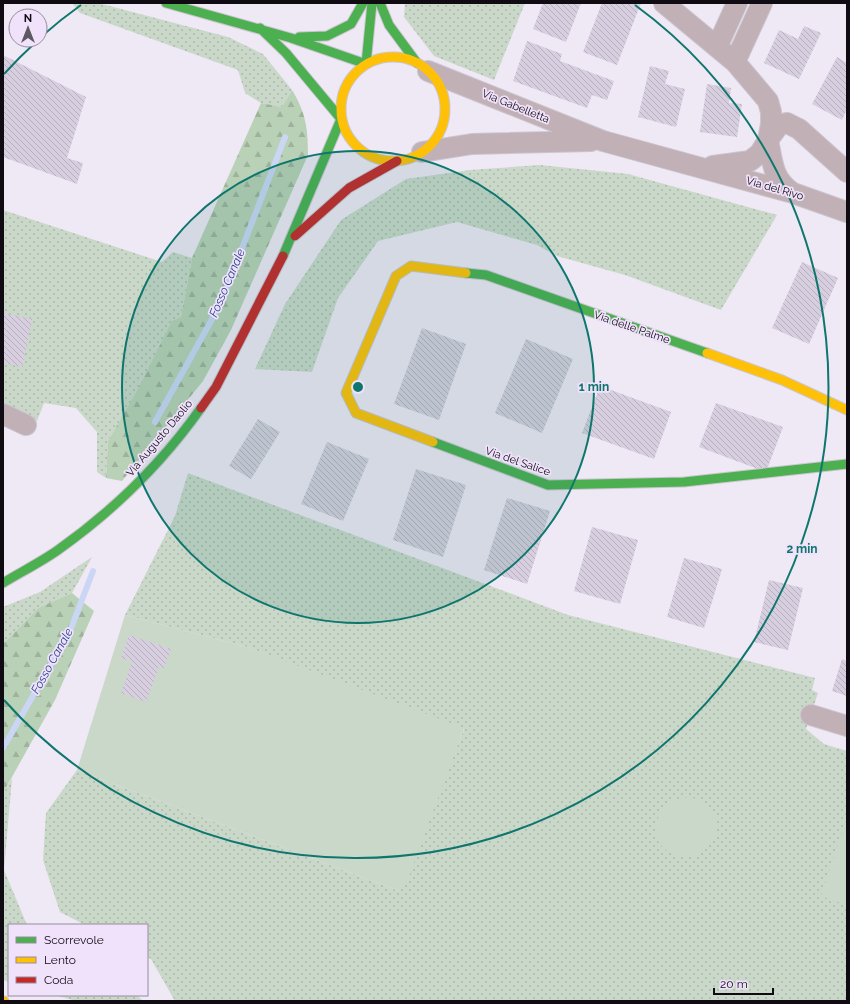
<svg xmlns="http://www.w3.org/2000/svg" width="850" height="1004" font-family="Raleway,sans-serif">
<style>
.green{fill:url(#green-dots)}
.forest{fill:url(#forest-firs)}
.pitch{fill:#cad8c9}
.lines{fill:none;stroke-linecap:round;stroke-linejoin:round}
.stream{stroke:#cbd6f5;stroke-width:6}
.building{fill:url(#building-back-hatch)}
.street-casing{stroke:#cbc5d0;stroke-width:22}
.fast-casing{stroke:#cbc5d0;stroke-width:11}
.slow-casing{stroke:#cbc5d0;stroke-width:11}
.jam-casing{stroke:#cbc5d0;stroke-width:11}
.street{stroke:#c1b0b5;stroke-width:20}
.fast{stroke:#4caf50;stroke-width:9}
.slow{stroke:#ffc107;stroke-width:9}
.jam{stroke:#c62828;stroke-width:9}
.ring{fill:none;stroke:#0f766e;stroke-width:2}
.labels{text-anchor:middle;stroke-width:3.5;stroke-linejoin:round;paint-order:stroke}
.street-label{font-size:11px;fill:#100b13;stroke:#f0e2fb}
.water-label{font-size:12px;font-style:italic;fill:#25428b;stroke:#f0e2fb}
.centre{fill:#0f766e;stroke:#f0e2fb;stroke-width:2}
.ring-label{font-size:12px;text-anchor:middle;font-weight:bold;fill:#0f766e;stroke:#f0e2fb;stroke-width:3.5;stroke-linejoin:round;paint-order:stroke}
</style>
<defs>
<pattern id="green-dots" width="8" height="8" patternUnits="userSpaceOnUse"><rect width="8" height="8" fill="#cad8c9"/><path d="M2 2h.1M6 6h.1" fill="none" stroke="#acb8ac" stroke-width="1.8" stroke-linecap="round"/></pattern>
<pattern id="forest-firs" width="22" height="20" patternUnits="userSpaceOnUse"><rect width="22" height="20" fill="#b9d1b6"/><path d="M5 1l3.5 6h-7zM16 11l3.5 6h-7z" fill="#9eb29c"/></pattern>
<pattern id="building-back-hatch" width="6" height="6" patternUnits="userSpaceOnUse"><rect width="6" height="6" fill="#d7cedf"/><path d="M-1 5l2 2M0 0l6 6M5-1l2 2" fill="none" stroke="#b8b0be"/></pattern>
</defs>
<rect width="100%" height="100%" fill="#efe8f5"/>
<path class="green" d="M 72,3 L 98,3 L 228,37 L 263,54 L 292,90 L 282,107 L 261,103 L 245,93 L 238,70 L 80,13 Z
M 405,3 L 525,3 L 494,80 L 434,56 L 404,17 Z
M 540,165 L 628,174 L 777,215 L 721,310 L 625,275 L 557,256 L 537,245 L 457,222 L 378,241 L 338,298 L 312,372 L 255,369 L 285,304 L 341,220 L 406,179 L 470,170 Z
M 3,210 L 162,262 L 173,252 L 192,258 L 181,317 L 108,441 L 106,478 L 97,472 L 97,432 L 76,408 L 44,403 L 37,421 L 3,404 Z
M 188,473 L 568,615 L 815,678 L 812,690 L 818,693 L 806,729 L 824,744 L 847,751 L 847,1001 L 175,1001 L 151,959 L 147,957 L 147,925 L 85,925 L 60,912 L 43,860 L 46,813 L 77,770 L 399,891 L 464,729 L 247,647 L 125,615 L 175,516 Z
M 92,557 L 72,593 L 38,608 L 3,644 L 3,607 L 40,592 Z
M 12,778 L 4,870 L 27,925 L 9,925 L 9,982 L 3,980 L 3,793 Z
M 55,995 L 137,995 L 143,1001 L 76,1001 Z"/>
<path class="forest" d="M 292,90 C 306,113 308,129 308,155 L 231,330 L 203,381 L 122,481 L 106,478 L 108,441 L 138,389 L 172,321 L 181,317 L 192,258 L 261,103 L 282,107 Z
M 72,593 L 94,611 L 55,700 L 3,793 L 3,644 L 38,608 Z"/>
<path class="pitch" d="M 125,615 L 247,647 L 464,728 L 408,879 L 399,891 L 77,770 Z
M 690,797 C 752,815 695,886 660,844 C 651,832 658,810 670,802 C 676,798 683,798 690,797 Z
M 847,817 L 847,905 L 821,896 Z"/>
<g class="lines">
<path class="stream" d="M 155,422 L 221,303 L 285,137
M 3,748 L 70,631 L 93,571"/>
</g>
<path class="building" d="M 543,3 L 581,3 L 566,42 L 533,29 Z
M 602,3 L 641,3 L 617,65 L 583,52 Z
M 804,26 L 821,33 L 799,79 L 764,63 L 779,30 L 798,39 Z
M 527,41 L 562,54 L 560,61 L 614,81 L 607,100 L 592,95 L 587,108 L 513,81 Z
M 3,55 L 86,97 L 67,158 L 83,163 L 77,184 L 3,157 Z
M 837,57 L 847,63 L 847,109 L 842,120 L 812,104 Z
M 650,66 L 669,71 L 665,84 L 685,89 L 676,127 L 638,117 Z
M 707,84 L 731,88 L 729,103 L 742,104 L 737,137 L 700,132 Z
M 802,262 L 838,278 L 809,344 L 772,328 Z
M 3,313 L 32,319 L 22,367 L 3,363 Z
M 422,328 L 466,344 L 439,420 L 394,404 Z
M 526,339 L 573,359 L 542,433 L 495,413 Z
M 600,386 L 671,412 L 654,459 L 582,433 Z
M 716,403 L 783,427 L 766,472 L 699,447 Z
M 258,419 L 280,432 L 251,479 L 229,466 Z
M 327,442 L 369,459 L 343,521 L 301,504 Z
M 416,469 L 466,485 L 443,557 L 393,540 Z
M 507,498 L 550,511 L 527,584 L 484,570 Z
M 592,527 L 638,540 L 620,604 L 574,591 Z
M 684,558 L 722,569 L 704,628 L 667,617 Z
M 769,580 L 803,588 L 788,650 L 754,642 Z
M 129,635 L 171,649 L 164,668 L 159,667 L 146,702 L 121,693 L 132,661 L 121,658 Z
M 842,659 L 847,661 L 847,696 L 832,691 Z"/>
<g class="lines">
<defs>
<path id="street" d="M 664,3 L 735,62 L 768,101 L 771,112 L 771,124 L 768,140 L 760,153 L 750,161 L 713,166
M 717,47 L 737,3
M 735,62 L 762,3
M 428,71 L 603,141 L 793,193 L 847,212
M 422,152 L 472,144 L 591,141
M 793,193 C 772,179 773,163 768,140 L 779,125 L 787,123 L 799,129 L 847,172
M 3,414 L 26,425
M 811,715 L 847,726"/>
<path id="fast" d="M 166,3 L 291,38 L 366,64
M 380,3 L 389,25 L 417,63
M 260,28 L 286,53 L 341,119 L 283,256
M 299,37 L 327,36 L 351,24 L 363,3
M 366,64 L 372,3
M 466,273 L 486,275 L 707,353
M 433,442 L 548,485 L 684,482 L 847,464
M 3,583 C 21,572 41,562 58,550 C 113,511 162,463 201,408"/>
<path id="slow" d="M341 109a52 52 0 1 1 104 0a52 52 0 1 1-104 0Z
M 707,353 L 782,380 L 847,410
M 433,442 L 356,413 L 346,393 L 396,276 L 411,266 L 466,273
M 3,1001 L 4,1001"/>
<path id="jam" d="M 295,236 L 349,188 L 397,161
M 201,408 L 216,387 L 283,256"/>
</defs>
<use href="#street" class="street-casing"/>
<use href="#fast" class="fast-casing"/>
<use href="#slow" class="slow-casing"/>
<use href="#jam" class="jam-casing"/>
<use href="#street" class="street"/>
<use href="#fast" class="fast"/>
<use href="#slow" class="slow"/>
<use href="#jam" class="jam"/>
</g>
<circle cx="358" cy="387" r="236" fill="#0f766e" fill-opacity=".12"/>
<g class="ring">
<circle cx="358" cy="387" r="236"/>
<path d="M4 74A472 472 0 0 1 36 42M42 36A472 472 0 0 1 81 5M635 5A472 472 0 1 1 4 700"/>
</g>
<g class="labels">
<g class="street-label">
<text transform="translate(516 106) rotate(22)" y="4">Via Gabelletta</text>
<text transform="translate(775 188) rotate(16)" y="4">Via del Rivo</text>
<text transform="translate(632 327) rotate(19)" y="4">Via delle Palme</text>
<text transform="translate(159 438) rotate(-50)" y="4">Via Augusto Daolio</text>
<text transform="translate(518 461) rotate(19)" y="4">Via del Salice</text>
</g>
<g class="water-label">
<text transform="translate(227 283) rotate(-67)" y="4">Fosso Canale</text>
<text transform="translate(52 661) rotate(-61)" y="4">Fosso Canale</text>
</g>
</g>
<circle cx="358" cy="387" r="6" class="centre"/>
<g class="ring-label">
<text x="594" y="391">1 min</text>
<text x="802" y="553">2 min</text>
</g>
<rect width="850" height="1004" fill="none" stroke="#100b13" stroke-width="8"/>
<rect x="8" y="924" width="140" height="72" fill="#f0e2fb" stroke="#968c9e"/>
<rect x="16" y="937" width="20" height="6" fill="#4caf50" stroke="#968c9e"/>
<text x="44" y="944" font-size="12" fill="#100b13">Scorrevole</text>
<rect x="16" y="957" width="20" height="6" fill="#ffc107" stroke="#968c9e"/>
<text x="44" y="964" font-size="12" fill="#100b13">Lento</text>
<rect x="16" y="977" width="20" height="6" fill="#c62828" stroke="#968c9e"/>
<text x="44" y="984" font-size="12" fill="#100b13">Coda</text>
<g transform="translate(28 28)"><circle r="19" fill="#f0e2fb" stroke="#968c9e"/>
<path d="M0-3L7 15L0 10L-7 15Z" fill="#5e5862"/>
<text y="-6" font-size="11" font-weight="bold" text-anchor="middle" fill="#100b13">N</text>
</g>
<path d="M714 988v6h59v-6" fill="none" stroke="#100b13" stroke-width="2"/>
<text x="720" y="988" font-size="12" fill="#100b13" stroke="#f0e2fb" stroke-width="3" paint-order="stroke">20 m</text>
</svg>
